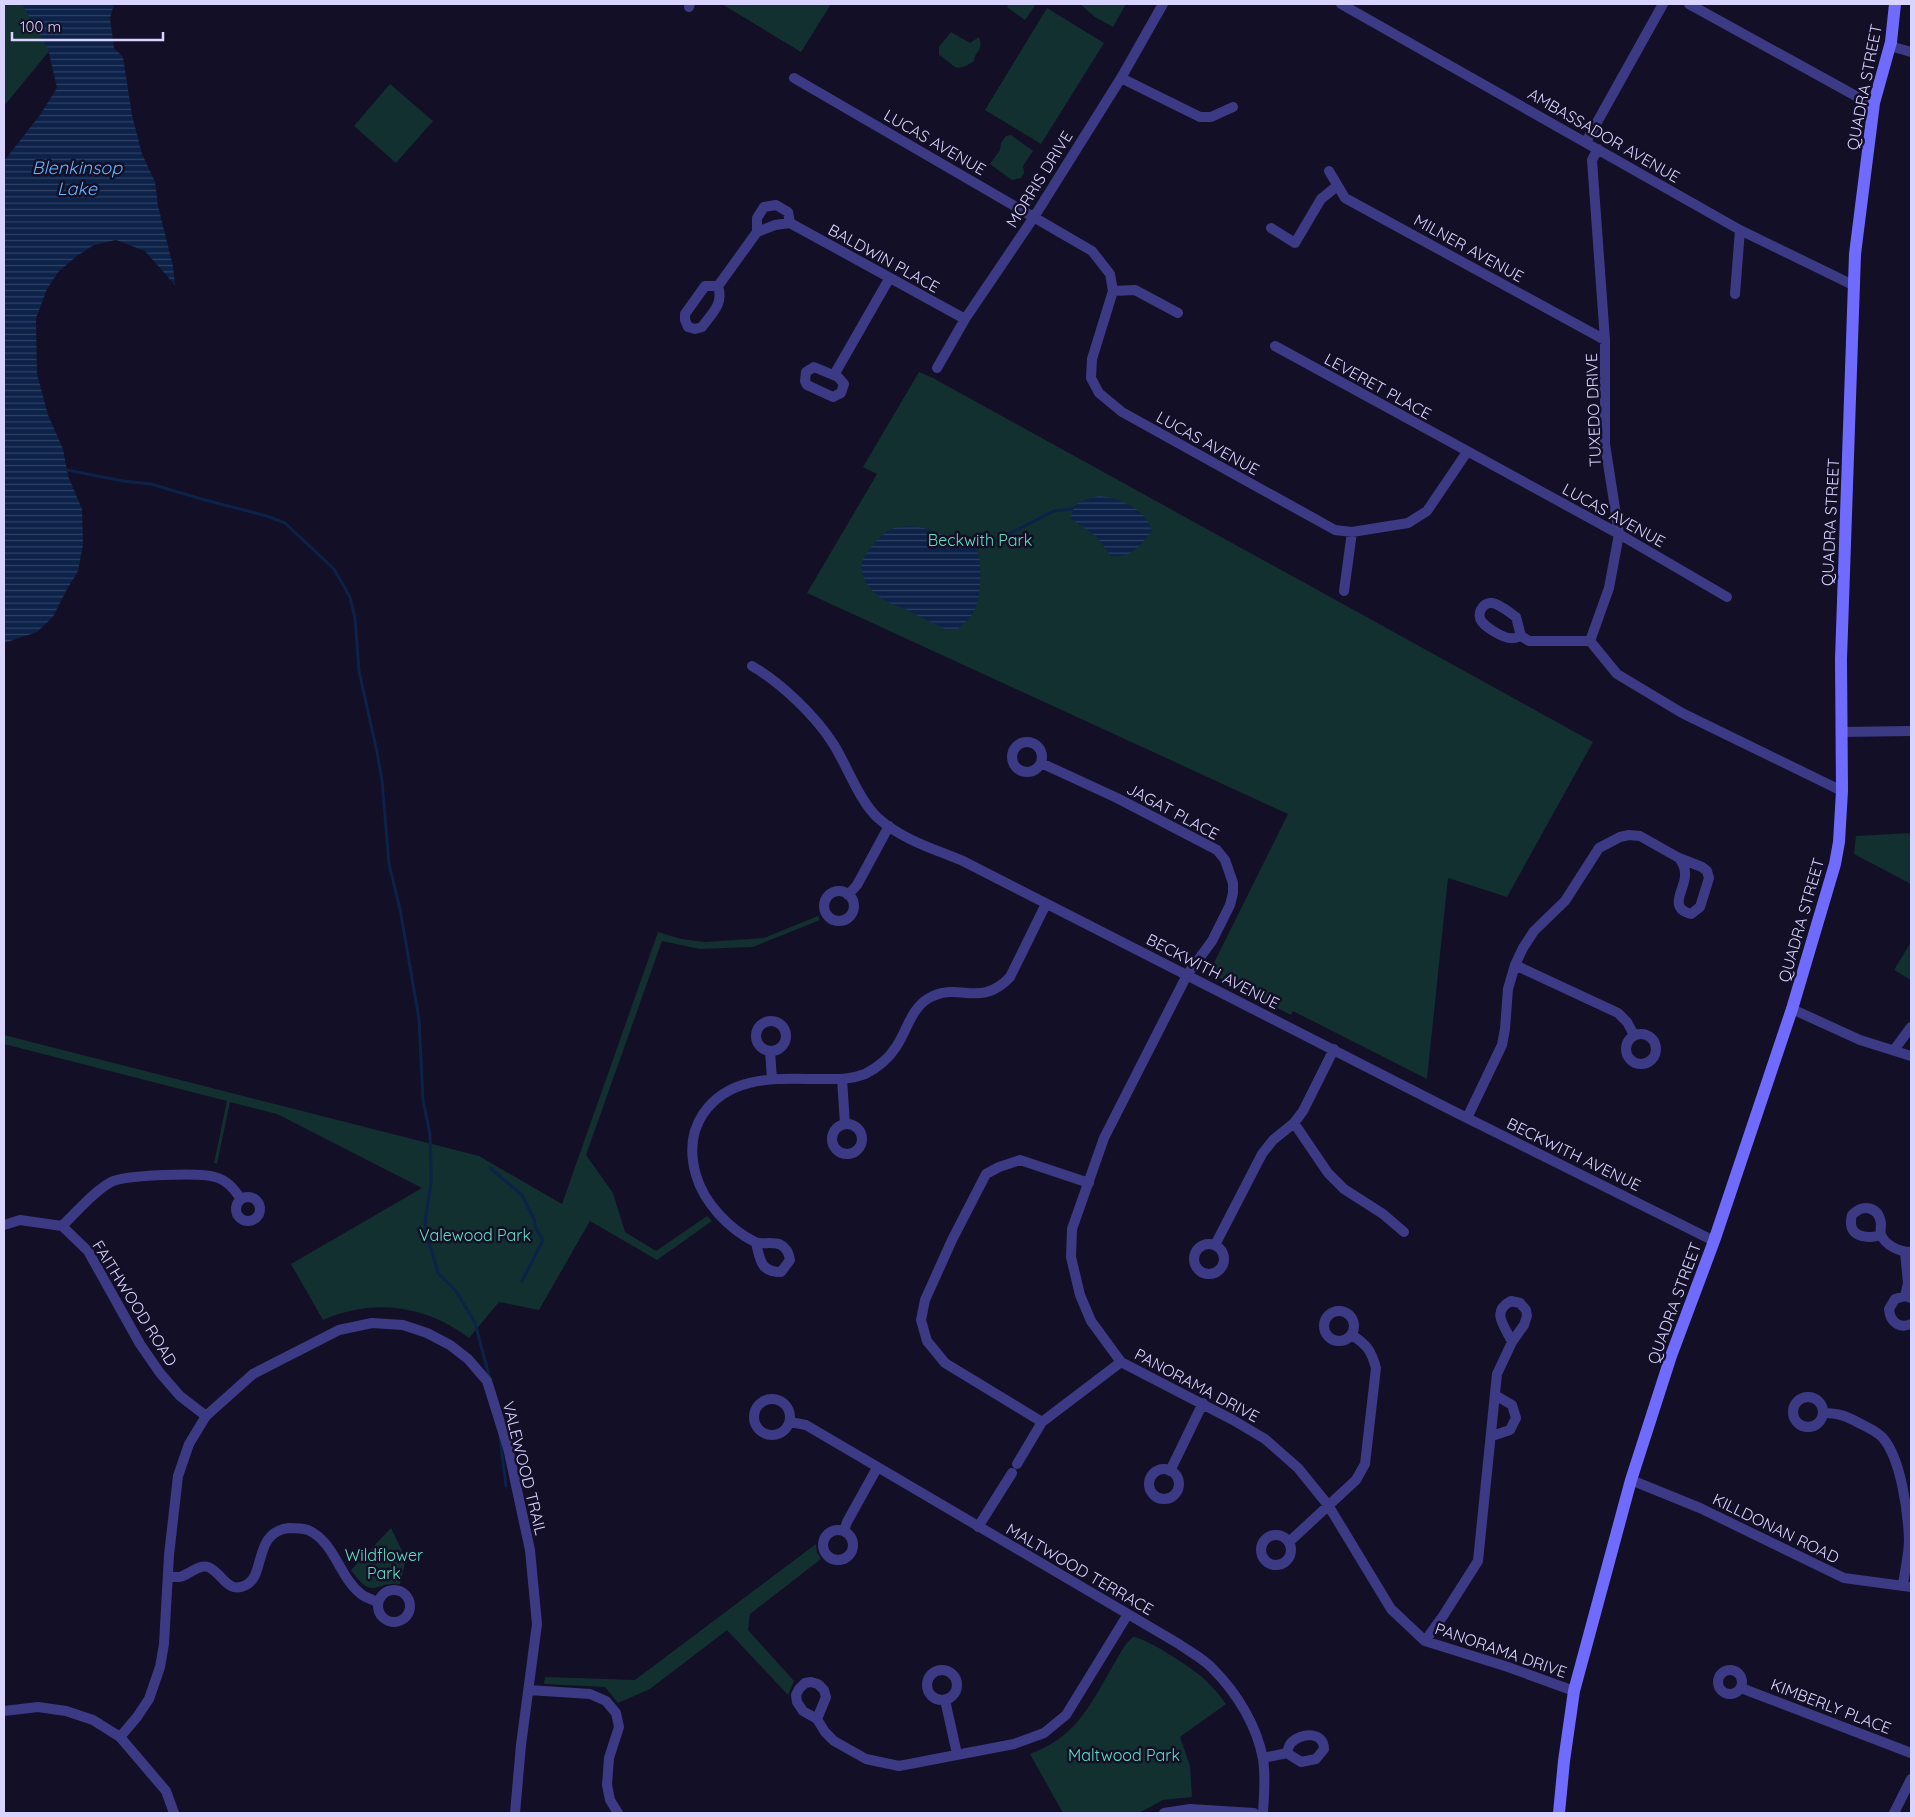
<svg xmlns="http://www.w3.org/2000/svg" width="1915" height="1817" font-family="Quicksand,sans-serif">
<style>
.park{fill:#12302f}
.water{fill:url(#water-rules)}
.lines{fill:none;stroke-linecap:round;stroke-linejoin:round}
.stream{stroke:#0c2248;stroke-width:3}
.minor{stroke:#3d3a85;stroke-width:10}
.secondary{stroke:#6f6bff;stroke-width:12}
.labels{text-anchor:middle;stroke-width:5;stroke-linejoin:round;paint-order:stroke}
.street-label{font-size:16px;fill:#d9d4ff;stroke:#130f26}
.park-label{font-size:16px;fill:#5fe0c0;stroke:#130f26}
.water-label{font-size:18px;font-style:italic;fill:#62b6ff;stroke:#130f26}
</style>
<defs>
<pattern id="water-rules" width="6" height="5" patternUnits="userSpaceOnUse" patternTransform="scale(1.25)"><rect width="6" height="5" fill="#0c2248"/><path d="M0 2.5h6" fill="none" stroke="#2f4163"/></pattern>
</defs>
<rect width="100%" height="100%" fill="#130f26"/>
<path class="park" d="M 4,4 L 88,4 L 4,106 Z
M 724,4 L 831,4 L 801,52 L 725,6 Z
M 1009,4 L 1036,4 L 1025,20 L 1007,7 Z
M 1080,4 L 1126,4 L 1113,27 L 1095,17 Z
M 1047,8 L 1104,43 L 1041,144 L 985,110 Z
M 951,32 L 970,43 L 979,37 C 984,52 975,50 974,61 C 955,74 956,66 939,55 L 939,47 Z
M 390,84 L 433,121 L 396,163 L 354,126 Z
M 1011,135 L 1033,151 L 1023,166 L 1024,173 L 1021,178 L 1012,180 L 990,164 L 1000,150 L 1001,143 L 1006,136 Z
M 919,372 L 933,378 L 1593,742 L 1507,897 L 1448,878 L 1427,1079 L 1293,1011 L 1291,1015 L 1209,973 L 1288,814 L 807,593 L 877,474 L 863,467 Z
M 1911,797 L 1911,884 L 1854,854 L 1856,836 L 1911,833 Z
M 818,916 L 820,920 L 753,947 L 700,949 L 662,941 L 586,1155 L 613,1193 L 625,1232 L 656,1251 L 707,1216 L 712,1221 L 657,1260 L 590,1221 L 539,1310 L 499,1302 L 469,1338 C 425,1305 374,1298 323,1320 L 291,1264 L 422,1188 L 277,1114 L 230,1102 L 217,1164 L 214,1163 L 227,1101 L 4,1044 L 4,1035 L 479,1156 L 562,1204 L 658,932 L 681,939 L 705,942 L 764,938 Z
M 1911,942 L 1911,980 L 1894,970 Z
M 391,1528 L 406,1559 L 400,1584 C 373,1581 374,1602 351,1570 Z
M 816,1544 L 817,1552 L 821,1559 L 750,1614 L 748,1630 L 794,1681 L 788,1695 L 727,1630 L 650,1689 L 618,1703 L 605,1687 L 544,1684 L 545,1677 L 635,1680 Z
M 1133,1637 C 1145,1637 1192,1668 1202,1677 C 1211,1685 1219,1694 1226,1704 L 1180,1737 L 1190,1766 L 1192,1797 L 1163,1800 L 1139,1813 L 1063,1813 L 1030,1754 C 1074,1738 1089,1708 1111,1669 C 1118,1658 1123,1645 1133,1637 Z"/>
<path class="water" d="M 22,4 L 114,4 L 110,18 L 114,48 L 123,57 L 132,115 L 142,154 L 155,182 L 158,206 L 173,266 L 175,285 L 145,251 L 116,240 L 94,245 L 77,256 L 59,271 L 47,289 L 36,318 L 37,374 L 48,415 L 63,449 L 68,476 L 82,509 L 83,545 L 78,571 L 66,591 L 53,617 L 37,632 L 4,643 L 4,161 L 40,115 L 57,88 L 48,49 Z
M 1099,496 C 1121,498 1146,509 1152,531 C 1139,546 1133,558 1111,556 L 1096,536 L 1071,519 C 1072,500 1084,501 1099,496 Z
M 912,526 C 931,528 939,534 956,539 C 960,540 967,541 971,543 C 986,553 981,599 973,613 C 970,619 963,624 958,629 L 947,630 C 933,623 919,616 905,609 C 899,606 890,604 884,600 C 862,585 853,567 872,546 C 887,530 889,527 912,526 Z"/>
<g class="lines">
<path class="stream" d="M 67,470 L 123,481 L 151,484 L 205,500 L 267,516 L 285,523 L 334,569 L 350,597 L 355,618 L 359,671 L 377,752 L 382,780 L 389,864 L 400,909 L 419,1019 L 423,1100 L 430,1134 L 431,1167 L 431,1183 L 425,1222 L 427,1235 L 438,1273 L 456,1291 L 475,1323 L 490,1379
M 975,548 L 989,544 L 1054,511 L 1072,509
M 490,1168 L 522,1195 L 534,1219 L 536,1229 L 543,1240 L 522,1281
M 500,1437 L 506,1486"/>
<path class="minor" d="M 1341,4 L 1740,230 L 1855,286
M 1689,4 L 1874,106
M 689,7 L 690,4
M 1890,46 L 1911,52
M 794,78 L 1092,251 L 1110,274 L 1113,291 L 1092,359 L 1091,378 L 1099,393 L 1122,412 L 1335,530 L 1352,532 L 1408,523 L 1427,511 L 1467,452
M 1121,78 L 1200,117 L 1211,117 L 1233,107
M 1586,142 L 1663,4
M 1598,149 L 1592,160 L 1605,340 L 1605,444 L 1619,534 L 1609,588 L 1590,641 L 1617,674 L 1682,713 L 1842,791
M 1329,171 L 1345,198 L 1605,340
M 790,223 L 788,212 L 776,205 L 764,207 L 757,218 L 757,232 L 775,225 L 790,223 L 965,319
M 1271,228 L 1295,243 L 1321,199 L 1337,186
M 705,286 L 718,286 C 724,304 712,313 702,327 L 695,329 L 688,327 L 685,320 L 685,314 Z
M 718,286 L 757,232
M 1113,291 L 1135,290 L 1178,313
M 1735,294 L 1740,230
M 1275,346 L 1619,534 L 1727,597
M 814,367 L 838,377 L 844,384 L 841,393 L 833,397 L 807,385 L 805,381 L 806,372 Z
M 937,368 L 965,319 L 1034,217 L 1121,78 L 1163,4
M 834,375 L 889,279
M 1344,591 L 1352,532
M 1521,636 C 1518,637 1514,639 1510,638 C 1503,638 1487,628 1482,622 C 1476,615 1482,602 1492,603 C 1500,604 1510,613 1516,617 L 1521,636 L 1529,641 L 1590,641
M 752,666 C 781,683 816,716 834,745 C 847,766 860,802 878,818 C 901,839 934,849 963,861 L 1453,1111 L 1714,1241
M 1841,732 L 1911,731
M1012 757a15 15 0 1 1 30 0a15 15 0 1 1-30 0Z
M 1041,763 L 1117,798 L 1217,850 L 1225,860 L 1233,883 L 1233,893 L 1230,905 L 1212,941 L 1187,975 L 1104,1138 L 1072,1229 L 1071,1257 L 1080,1295 L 1091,1321 L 1121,1362 L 1233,1420 L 1265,1439 L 1298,1468 L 1328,1505 L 1391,1609 L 1425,1641 L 1508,1667 L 1574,1691
M824 906a15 15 0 1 1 30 0a15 15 0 1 1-30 0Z
M 848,895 L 857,885 L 889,826
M 1515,965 L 1618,1013 L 1627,1022 L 1634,1035
M 1792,1009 L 1860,1040 L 1911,1056
M756 1036a15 15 0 1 1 30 0a15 15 0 1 1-30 0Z
M1626 1049a15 15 0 1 1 30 0a15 15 0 1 1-30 0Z
M 1894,1050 L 1911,1027
M 770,1051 L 772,1079
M 842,1079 L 845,1124
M 1467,1118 L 1502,1045 L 1505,1029 L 1508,989 L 1515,965 L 1523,948 L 1534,931 L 1565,901 L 1599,848 L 1620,837 L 1629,835 L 1640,836 L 1679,858 L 1702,867 L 1707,871 L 1709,878 L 1700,907 L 1691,914 C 1666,908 1687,887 1685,873 C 1685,867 1682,862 1679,858
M 1294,1123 L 1328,1173 L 1344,1189 L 1383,1214 L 1404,1232
M832 1139a15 15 0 1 1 30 0a15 15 0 1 1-30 0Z
M236 1209a12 12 0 1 1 24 0a12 12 0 1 1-24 0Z
M 4,1225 L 20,1220 L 62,1226 L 88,1251 L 140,1344 L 160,1373 L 180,1396 L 206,1416
M 62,1226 C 77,1212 93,1192 111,1182 C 125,1175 200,1172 215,1177 C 227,1180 234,1189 241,1199
M 1881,1235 C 1865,1240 1846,1236 1852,1215 C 1863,1204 1878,1206 1881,1223 C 1881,1227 1880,1232 1881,1235 C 1886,1246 1900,1252 1911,1252
M 756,1243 C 760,1259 760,1272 781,1272 L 790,1260 C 789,1254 787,1248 781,1245 C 773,1241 762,1245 755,1242 C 729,1229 704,1203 696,1175 C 690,1154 691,1132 703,1114 C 730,1074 778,1079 820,1079 C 836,1079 850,1080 865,1074 C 877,1068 889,1058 896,1047 C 907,1031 911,1008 929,998 C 959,981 980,1009 1010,977 L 1046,904
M1194 1259a15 15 0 1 1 30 0a15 15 0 1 1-30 0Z
M 1215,1245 L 1262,1154 L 1273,1140 L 1294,1123 L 1303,1111 L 1334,1049
M 1905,1252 L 1908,1283 L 1905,1296
M 1911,1298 L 1905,1296 L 1895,1299 L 1889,1309 C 1890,1322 1899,1329 1911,1324
M1324 1326a15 15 0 1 1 30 0a15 15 0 1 1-30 0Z
M1793 1412a15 15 0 1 1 30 0a15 15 0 1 1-30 0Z
M754 1417a18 18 0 1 1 36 0a18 18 0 1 1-36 0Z
M 1823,1413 C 1839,1413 1846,1416 1859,1423 C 1867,1427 1876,1431 1882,1437 C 1901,1457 1908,1513 1909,1539 C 1909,1554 1905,1570 1903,1585
M 790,1422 L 806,1425 L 1179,1644 C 1190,1652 1204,1659 1213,1669 C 1237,1693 1257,1726 1263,1759 C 1266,1777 1264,1795 1263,1813
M 1042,1422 L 945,1363 L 927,1341 L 921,1320 L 925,1300 L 952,1240 L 986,1174 L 999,1167 L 1020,1160 L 1089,1183
M 1492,1436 L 1510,1430 L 1516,1418 L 1512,1405 L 1495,1395
M 1017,1464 L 1042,1422 L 1121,1362
M1149 1484a15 15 0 1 1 30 0a15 15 0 1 1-30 0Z
M 1170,1471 L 1203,1403
M 1631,1480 L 1700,1508 L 1844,1578 L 1911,1587
M 978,1527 L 1012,1473
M823 1545a15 15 0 1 1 30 0a15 15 0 1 1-30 0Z
M 844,1531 L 847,1522 L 877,1468
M1261 1550a15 15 0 1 1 30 0a15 15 0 1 1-30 0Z
M 1289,1542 L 1356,1480 L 1365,1464 L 1376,1368 C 1371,1350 1367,1345 1352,1335
M 168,1577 C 172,1577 176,1577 180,1577 C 188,1575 199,1564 208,1567 C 222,1572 227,1595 246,1585 C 266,1575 253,1532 289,1528 C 296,1528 302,1528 308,1530 C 335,1542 339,1577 361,1594 C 366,1598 373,1600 378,1602
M378 1606a16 16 0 1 1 32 0a16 16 0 1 1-32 0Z
M 1425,1641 L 1443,1616 L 1478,1561 L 1497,1374 L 1512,1342 L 1524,1325 L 1527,1316 L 1526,1310 L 1520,1303 L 1511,1301 C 1490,1312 1505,1326 1512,1342
M927 1685a15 15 0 1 1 30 0a15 15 0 1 1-30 0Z
M1718 1682a12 12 0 1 1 24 0a12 12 0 1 1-24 0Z
M 1741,1688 L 1911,1753
M 529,1690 L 590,1694 L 606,1701 L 616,1713 L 619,1727 L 609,1758 L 607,1785 L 610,1800 L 618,1813
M 945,1700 L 957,1754
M 4,1711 L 38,1707 L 66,1711 L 93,1720 L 120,1737 L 166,1791 L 174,1813
M 817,1719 L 826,1697 L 824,1690 L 818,1684 L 811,1682 L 805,1683 L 799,1689 L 796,1695 L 797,1702 L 803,1711 L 817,1719 L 825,1732 L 834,1741 L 866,1759 L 899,1766 L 1014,1744 L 1044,1733 L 1066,1715 L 1128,1614
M 120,1737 L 137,1717 L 149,1699 L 160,1667 L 164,1644 L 169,1555 L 178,1476 L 189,1444 L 206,1416 L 253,1374 L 339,1330 L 372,1323 L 403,1325 L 427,1333 L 450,1345 L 468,1359 L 487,1381 L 508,1448 L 530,1550 L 537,1624 L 521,1745 L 515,1813
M 1263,1758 L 1287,1753 L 1301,1762 L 1316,1759 L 1324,1749 C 1324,1731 1301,1733 1292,1742 C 1289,1744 1288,1749 1287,1753
M 1164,1813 L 1190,1809 L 1254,1813
M 1894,1813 L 1911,1779"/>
<path class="secondary" d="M 1559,1813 L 1564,1761 L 1574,1691 L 1631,1480 L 1671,1356 L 1714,1241 L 1792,1009 L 1835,864 L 1839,842 L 1842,791 L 1841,659 L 1855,254 L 1874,103 L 1891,42 L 1895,4"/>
</g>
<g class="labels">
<g class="street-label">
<text transform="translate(1864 87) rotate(-79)" y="6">QUADRA STREET</text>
<text transform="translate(1604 135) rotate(30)" y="6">AMBASSADOR AVENUE</text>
<text transform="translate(935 142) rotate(30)" y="6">LUCAS AVENUE</text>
<text transform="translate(1039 179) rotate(-58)" y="6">MORRIS DRIVE</text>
<text transform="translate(1469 248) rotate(29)" y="6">MILNER AVENUE</text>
<text transform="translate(884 258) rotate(29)" y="6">BALDWIN PLACE</text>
<text transform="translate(1378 386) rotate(29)" y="6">LEVERET PLACE</text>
<text transform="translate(1593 410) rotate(-92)" y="6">TUXEDO DRIVE</text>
<text transform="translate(1208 443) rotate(29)" y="6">LUCAS AVENUE</text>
<text transform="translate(1614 515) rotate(29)" y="6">LUCAS AVENUE</text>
<text transform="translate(1830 522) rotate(-87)" y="6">QUADRA STREET</text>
<text transform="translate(1173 811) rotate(28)" y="6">JAGAT PLACE</text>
<text transform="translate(1801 920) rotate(-74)" y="6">QUADRA STREET</text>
<text transform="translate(1213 971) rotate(27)" y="6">BECKWITH AVENUE</text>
<text transform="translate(1574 1154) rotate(26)" y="6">BECKWITH AVENUE</text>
<text transform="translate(135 1303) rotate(58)" y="6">FAITHWOOD ROAD</text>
<text transform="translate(1674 1303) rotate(-70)" y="6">QUADRA STREET</text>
<text transform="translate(1197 1385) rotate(28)" y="6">PANORAMA DRIVE</text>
<text transform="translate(525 1468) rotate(76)" y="6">VALEWOOD TRAIL</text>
<text transform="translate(1776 1528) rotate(26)" y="6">KILLDONAN ROAD</text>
<text transform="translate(1080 1569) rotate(30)" y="6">MALTWOOD TERRACE</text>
<text transform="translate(1501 1650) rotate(19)" y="6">PANORAMA DRIVE</text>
<text transform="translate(1831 1706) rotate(21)" y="6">KIMBERLY PLACE</text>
</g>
<g class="park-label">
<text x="980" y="546">Beckwith Park</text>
<text x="475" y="1241">Valewood Park</text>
<text x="384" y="1561">Wildflower<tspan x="384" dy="18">Park</tspan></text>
<text x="1124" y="1761">Maltwood Park</text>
</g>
<g class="water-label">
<text x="77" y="174">Blenkinsop<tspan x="77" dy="21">Lake</tspan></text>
</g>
</g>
<rect width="1915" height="1817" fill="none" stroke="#d9d4ff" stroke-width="10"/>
<path d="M12 32v8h151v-8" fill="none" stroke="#d9d4ff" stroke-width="2.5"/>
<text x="20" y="32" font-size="15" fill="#d9d4ff" stroke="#130f26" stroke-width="4" paint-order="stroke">100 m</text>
</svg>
